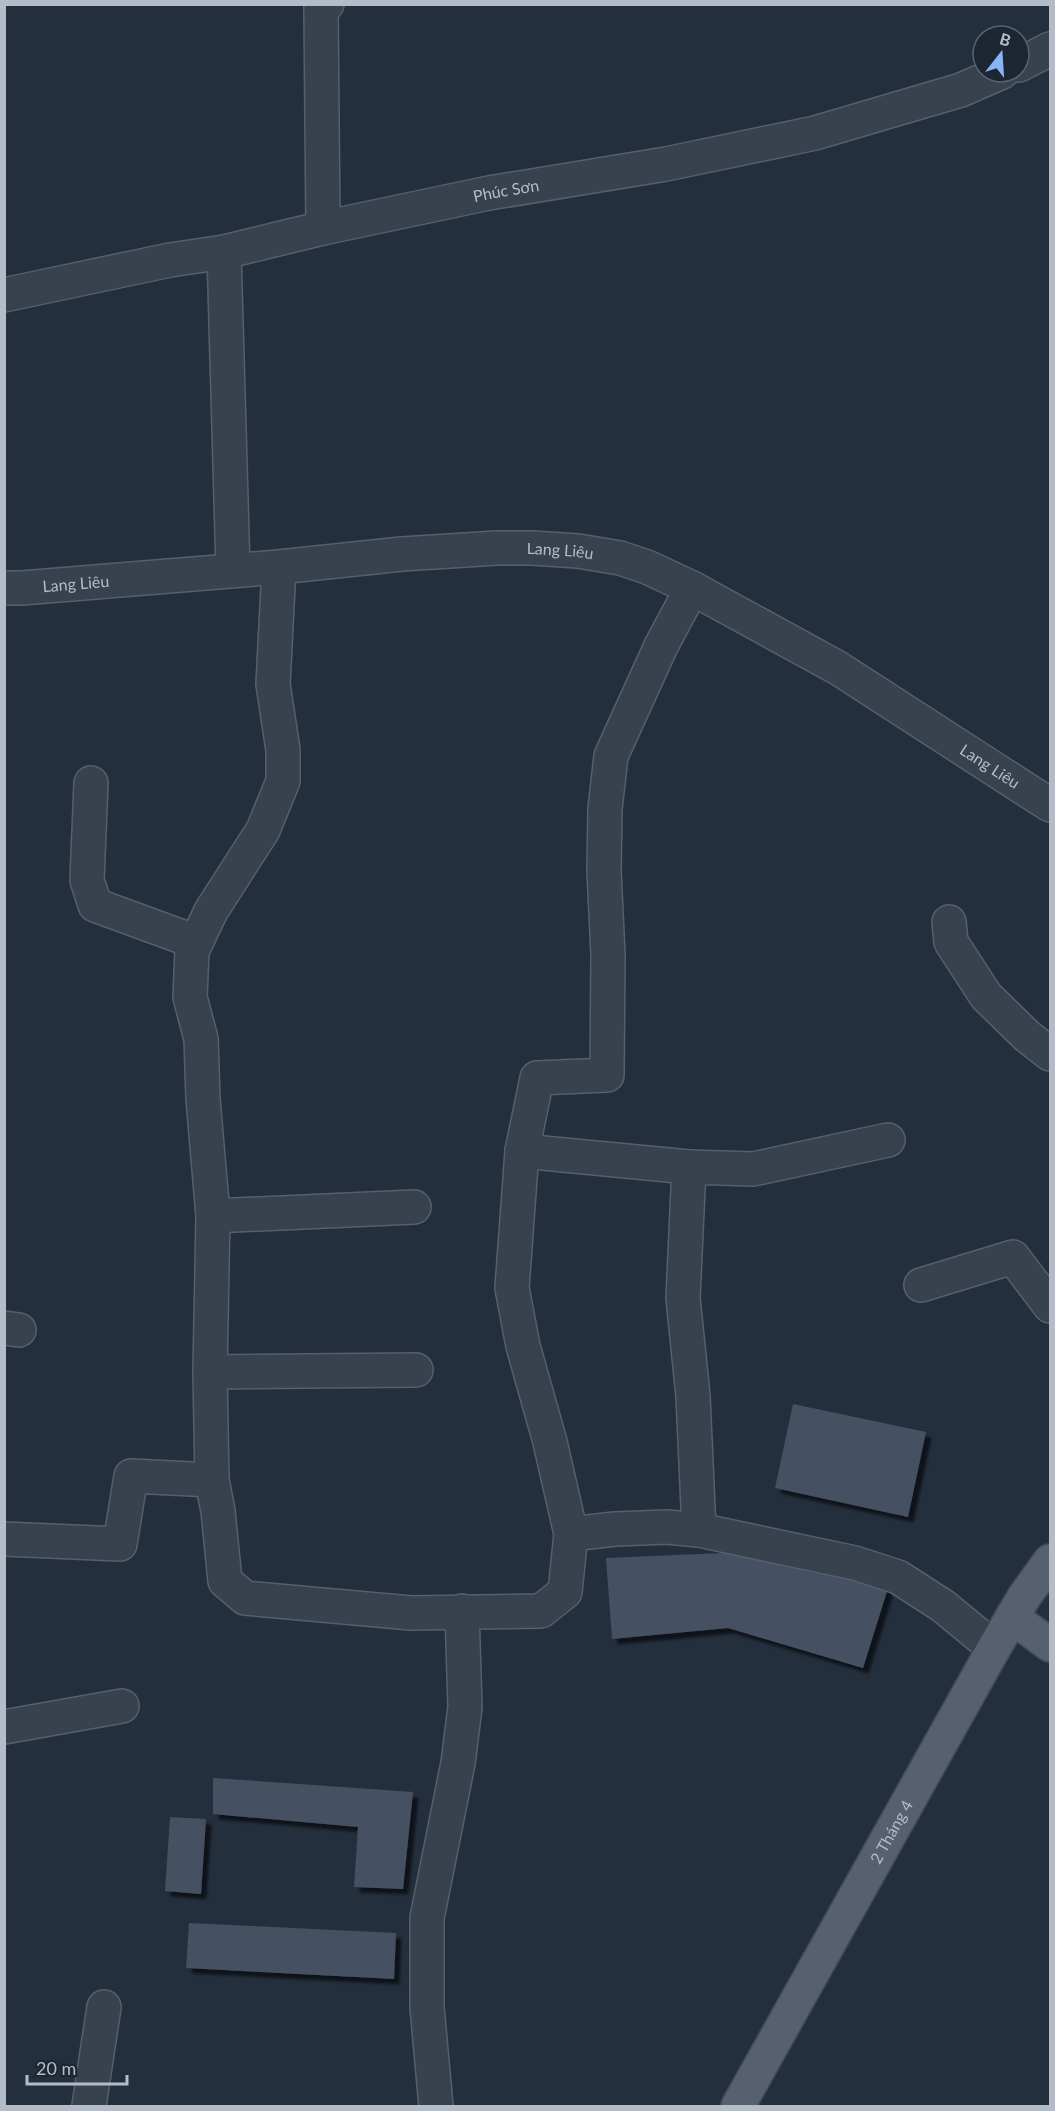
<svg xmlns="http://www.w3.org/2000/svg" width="1055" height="2111" font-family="Lato,sans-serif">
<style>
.building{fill:#455162;filter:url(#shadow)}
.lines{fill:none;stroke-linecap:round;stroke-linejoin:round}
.minor-casing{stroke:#565f6c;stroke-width:36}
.major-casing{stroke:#414a57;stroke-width:36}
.minor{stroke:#38414e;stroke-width:33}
.major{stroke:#56606e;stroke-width:33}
.labels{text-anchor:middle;stroke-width:5;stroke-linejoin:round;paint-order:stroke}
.street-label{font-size:16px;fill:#b4bcc9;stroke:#1d2633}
</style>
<defs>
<filter id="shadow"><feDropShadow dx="5.5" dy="5.5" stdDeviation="1.5" flood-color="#0009"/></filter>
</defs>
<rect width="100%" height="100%" fill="#242f3e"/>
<path class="building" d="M 793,1404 L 926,1432 L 908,1517 L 775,1488 Z
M 746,1552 L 888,1588 L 863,1668 L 728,1628 L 612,1639 L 606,1558 Z
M 213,1778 L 413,1792 L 403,1889 L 354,1887 L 358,1827 L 213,1814 Z
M 170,1817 L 206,1819 L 201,1894 L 165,1891 Z
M 189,1923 L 396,1933 L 394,1979 L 186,1968 Z"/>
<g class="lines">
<defs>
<g id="minor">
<path d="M 1019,65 L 1050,49"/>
<path d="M 323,228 L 321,8 L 327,4"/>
<path d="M 224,252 L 233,570"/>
<path id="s1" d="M 4,295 L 170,260 L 224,252 L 323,228 L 489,193 L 666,164 L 815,133 L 961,90 L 1002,72"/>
<path d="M 279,567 L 273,684 L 283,750 L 283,781 L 263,830 L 211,911 L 192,951 L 190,997 L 201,1039 L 203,1099 L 213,1216 L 210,1372 L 212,1480 L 218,1511 L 225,1581 L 245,1598 L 411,1613 L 541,1611 L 565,1592 L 571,1534 L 615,1529 L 667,1527 L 699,1530 L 855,1563 L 898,1577 L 943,1606 L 994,1648"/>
<path id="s2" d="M 4,588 L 22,588 L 279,567 L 402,554 L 497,548 L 532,548 L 578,551 L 620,558 L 647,567 L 692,588 L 838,668 L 1050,805"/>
<path d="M 91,783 L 87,880 L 95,905 L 196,942"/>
<path d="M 949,922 L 951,942 L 986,996 L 1027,1036 L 1050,1054"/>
<path d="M 522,1151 L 689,1167"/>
<path d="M 213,1216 L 414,1207"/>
<path d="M 921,1285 L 1013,1257 L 1050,1306"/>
<path d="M 4,1328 L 19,1330"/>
<path d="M 210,1372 L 416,1370"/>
<path d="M 699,1530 L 693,1396 L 683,1298 L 689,1167 L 753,1169 L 888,1140"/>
<path d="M 571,1534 L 550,1442 L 523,1346 L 512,1288 L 522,1151 L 537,1078 L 607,1075 L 608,955 L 604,871 L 605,809 L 611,756 L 661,646 L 692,588"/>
<path d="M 4,1539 L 120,1544 L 131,1476 L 212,1480"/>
<path d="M 4,1727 L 122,1706"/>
<path d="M 89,2106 L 104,2007"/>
<path d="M 436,2106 L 427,2007 L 427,1918 L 458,1763 L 465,1707 L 462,1611"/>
</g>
<g id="major">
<path d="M 1012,1617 L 1050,1645"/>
<path id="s3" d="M 738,2106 L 994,1648 L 1024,1597 L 1050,1561"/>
</g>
</defs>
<use href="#minor" class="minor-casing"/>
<use href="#major" class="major-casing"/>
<use href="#minor" class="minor"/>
<use href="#major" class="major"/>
</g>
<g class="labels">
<g class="street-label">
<text dy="6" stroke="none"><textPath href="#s1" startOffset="513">Phúc Sơn</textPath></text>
<text dy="6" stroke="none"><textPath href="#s2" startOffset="558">Lang Liêu</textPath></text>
<text dy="6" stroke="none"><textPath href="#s2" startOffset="72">Lang Liêu</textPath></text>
<text dy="6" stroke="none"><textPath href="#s2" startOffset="1044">Lang Liêu</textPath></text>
<text dy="6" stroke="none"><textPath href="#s3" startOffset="314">2 Tháng 4</textPath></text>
</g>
</g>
<rect width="1055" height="2111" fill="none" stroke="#b4bcc9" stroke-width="12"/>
<g transform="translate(1001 54) rotate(17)"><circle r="28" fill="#1d2633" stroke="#59626f" stroke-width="1.5"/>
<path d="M0-4.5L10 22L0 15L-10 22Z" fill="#8ab4f8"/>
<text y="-9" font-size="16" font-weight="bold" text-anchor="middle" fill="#b4bcc9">B</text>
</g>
<path d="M27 2075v9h100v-9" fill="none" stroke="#b4bcc9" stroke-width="3"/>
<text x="36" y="2075" font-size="18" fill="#b4bcc9" stroke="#1d2633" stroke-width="4.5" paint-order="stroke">20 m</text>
</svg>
